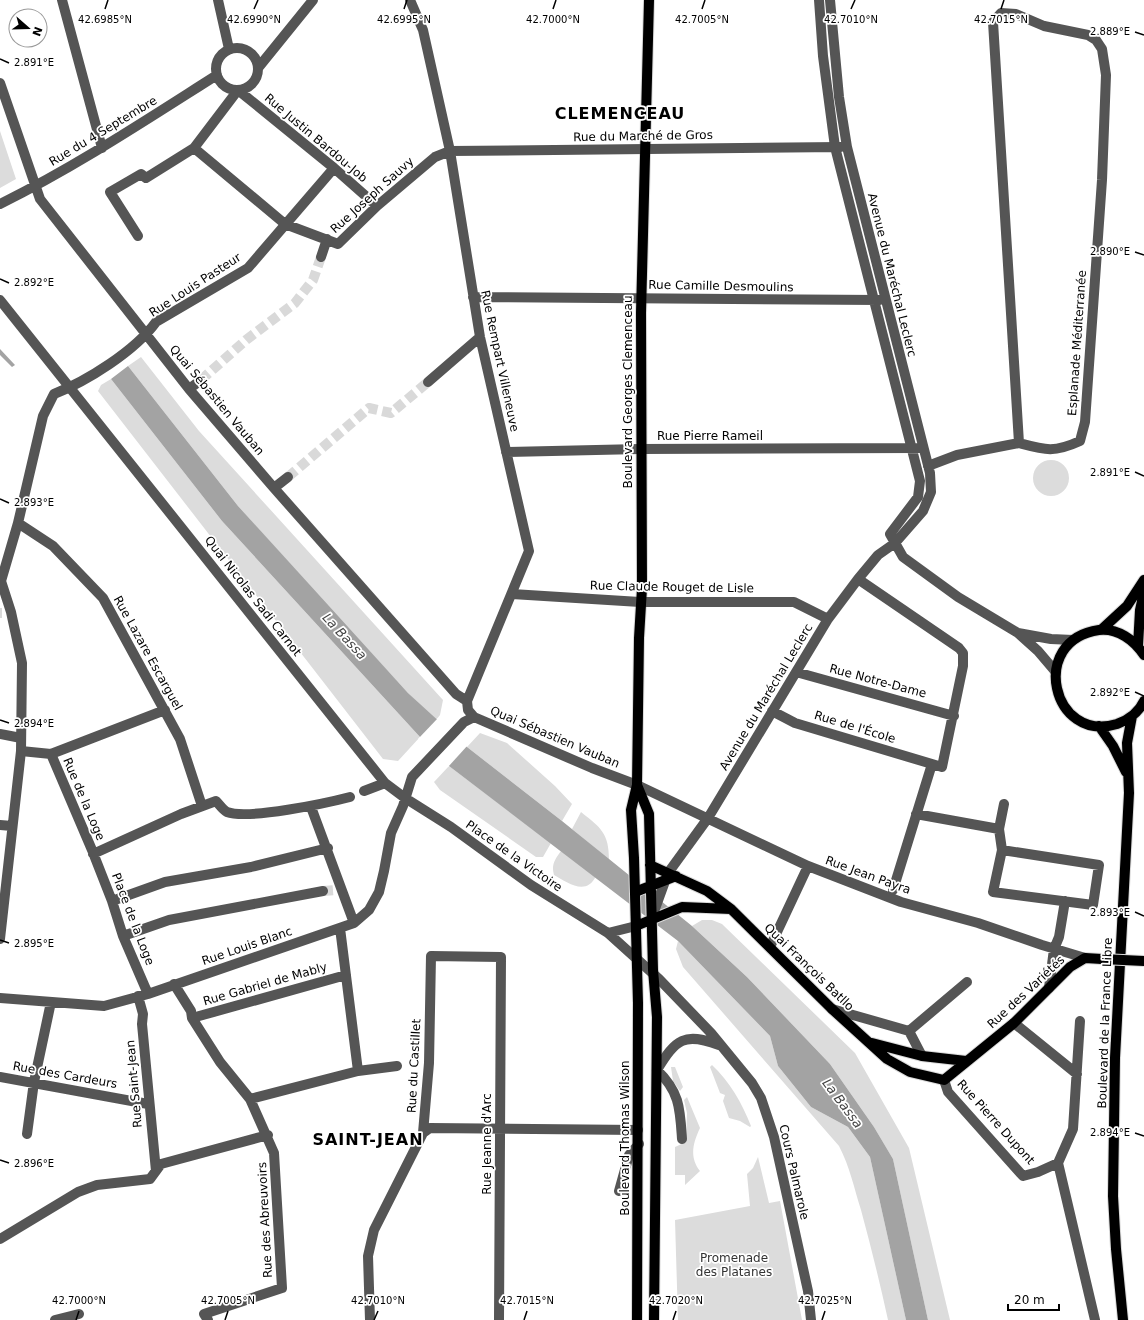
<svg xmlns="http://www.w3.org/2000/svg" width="1144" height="1320" font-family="'DejaVu Sans',sans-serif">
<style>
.green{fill:#dcdcdc}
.water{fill:#a3a3a3}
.pier{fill:#fff}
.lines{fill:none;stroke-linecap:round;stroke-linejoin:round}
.minor-tunnel{stroke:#d9d9d9;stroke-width:10;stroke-dasharray:10 5;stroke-linecap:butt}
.major-casing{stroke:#dbdbdb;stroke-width:12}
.minor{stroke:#555;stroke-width:10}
.major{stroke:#000;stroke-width:10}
.major-bridge-casing{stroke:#dbdbdb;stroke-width:12;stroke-linecap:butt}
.major-bridge{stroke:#000;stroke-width:10}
.ticks{fill:none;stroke:#000;stroke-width:1.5}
.labels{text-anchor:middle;stroke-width:3.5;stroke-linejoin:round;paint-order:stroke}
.street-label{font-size:12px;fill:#000;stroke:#fff}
.park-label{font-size:12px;fill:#333;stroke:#fff}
.water-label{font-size:13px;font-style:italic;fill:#444;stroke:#fff}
.district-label{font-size:16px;font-weight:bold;letter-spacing:1px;fill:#000;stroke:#fff}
.ticks-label{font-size:10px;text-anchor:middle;fill:#000;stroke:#fff;stroke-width:3.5;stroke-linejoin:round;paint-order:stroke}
</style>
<rect width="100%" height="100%" fill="#fff"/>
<path class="green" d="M 0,131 L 16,179 L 0,188 Z
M 141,357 L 199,431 L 443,700 L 440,715 L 436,720 L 408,693 L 334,613 L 238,506 L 128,366 Z
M 111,379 L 222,521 L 420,737 L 398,761 L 383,759 L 98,391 L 101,385 Z
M1033 478a18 18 0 1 1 36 0a18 18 0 1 1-36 0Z
M 480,733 L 507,743 L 555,786 L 572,804 L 562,821 L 467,747 Z
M 449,766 L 551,843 L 543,857 L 536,857 L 440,790 L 434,782 Z
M 581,812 C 601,828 609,833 609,860 L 572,829 Z
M 561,851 L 596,876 C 586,897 567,882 554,875 C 551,865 555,859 561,851 Z
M 702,920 L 712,920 L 722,924 L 855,1053 L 909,1148 L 950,1320 L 928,1320 L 893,1159 L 874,1127 L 830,1064 L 747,977 L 692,926 Z
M 678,941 L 770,1036 L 778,1066 L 811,1107 L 848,1127 L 870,1157 L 906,1320 L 888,1320 C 880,1283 871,1247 861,1210 C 854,1188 850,1167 839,1146 L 683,967 L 676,949 Z
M 712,1065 C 730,1082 742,1103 751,1126 L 750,1127 L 740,1121 L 729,1118 L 723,1101 L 725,1095 L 720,1093 L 710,1067 Z
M 671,1067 L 675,1067 L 683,1087 L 680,1091 L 673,1081 Z
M 687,1097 L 700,1128 C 693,1143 689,1157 700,1171 L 685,1185 L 685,1175 L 675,1175 L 675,1147 L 686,1142 L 687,1113 L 684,1100 Z
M 758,1157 L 769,1203 L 780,1201 L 802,1320 L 678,1320 L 675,1220 L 750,1206 L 747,1174 L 753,1168 Z"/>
<path class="water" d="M 0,349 L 15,365 L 12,367 L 0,355 Z
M 128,366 L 238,506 L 408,693 L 467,747 L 562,821 L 692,926 L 747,977 L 830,1064 L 874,1127 L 893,1159 L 928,1320 L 906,1320 L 870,1157 L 848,1127 L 811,1107 L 778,1066 L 770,1036 L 678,941 L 449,766 L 420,737 L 222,521 L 111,379 Z"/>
<path class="pier" d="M 438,718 L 468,745 L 448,767 L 418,739 Z"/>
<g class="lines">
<path class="minor-tunnel" d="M 201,380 L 246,340 L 295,303 L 313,280 L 321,257
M 288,477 L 369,408 L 391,413 L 428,382
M 0,613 L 2,613
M 323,891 L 335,890"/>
<defs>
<path id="major" d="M 1101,630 L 1127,606 L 1144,580
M 1138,646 L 1140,610 L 1144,592
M 1144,655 C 1134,640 1118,628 1099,630 C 1028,640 1052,744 1117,724 C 1128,720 1139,712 1144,701
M 1099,726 L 1113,746 L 1126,772
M 637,785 L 649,814 L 653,970 L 657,1017 L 654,1320
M 650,865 L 707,891 L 731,909 L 832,1009 L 887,1059 L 910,1072 L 944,1080 L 1014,1023 L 1070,967 L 1085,958 L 1102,959
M 635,892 L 676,876
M 636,926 L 682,907 L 731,909
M 872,1043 L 922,1056 L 966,1061
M 637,1320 L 638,1003 L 634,858 L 631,810 L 637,785 L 639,638 L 642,588 L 641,313 L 649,0
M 1123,1320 L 1116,1249 L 1113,1196 L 1115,1058 L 1129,793 L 1127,743 L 1132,716"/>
</defs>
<use href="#major" class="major-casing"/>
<path class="minor" d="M 62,0 L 102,148
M 218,0 L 229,49
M 410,0 L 423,30 L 450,151 L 480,337 L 529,551 L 467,701 L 468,710 L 474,717
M 819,0 L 823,56 L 835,147 L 920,481 L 918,497 L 890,534 L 903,557 L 958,597 L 1018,633 L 1038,651 L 1055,671
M 1001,13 L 1016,14 L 1044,26 L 1088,35 L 1096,40 L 1102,49 L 1106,75 L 1102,180 L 1085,422 L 1080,441 C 1054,453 1045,450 1019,443 L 993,22 Z
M216 69a21 21 0 1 1 42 0a21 21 0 1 1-42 0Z
M 258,68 L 313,0
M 0,83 L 40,199 L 189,389 L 274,488 L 456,694 L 467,701
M 194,148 L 285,224 L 338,244 L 377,206 L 435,157 L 450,151 L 841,147
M 0,204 C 75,167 146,120 217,75
M 138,236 L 110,192 L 141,174 L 146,178 L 194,148 L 238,90 L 334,168 L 377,206
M 321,257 L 327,239
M 473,297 L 880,300
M 0,300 L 385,783 L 405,798 L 451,827 L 531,885 L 608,933 L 659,979 L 711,1033 L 752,1083 L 761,1098 L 774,1137 L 808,1291 L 811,1320
M 428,382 L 480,337
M 189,389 L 201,380
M 506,452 L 640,449 L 919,448
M 928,466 L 957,455 L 1019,443
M 274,488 L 288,477
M 18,523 L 53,546 L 103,598 L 180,739 L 202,806
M 858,579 L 959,648 L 963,653 L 963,666 L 942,767 L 932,764 L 893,890
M 1,581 L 18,523 L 43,416 L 54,394 C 87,381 135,351 156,322 L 248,268 L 334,168
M 512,594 L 640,602 L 794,602 L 828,619
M 1018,633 L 1051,639 L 1073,640
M 796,672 L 954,716
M 772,711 L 795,723 L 932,764
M 0,734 L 21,738
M 21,751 L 51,754 L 165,710
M 51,754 L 92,850 L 112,901 L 123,936 L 148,994
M 364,791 L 385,783
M 311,807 L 354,923
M 916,814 L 999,829
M 0,825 L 12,826
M 1002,850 L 1099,865 L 1093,905 L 993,892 L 1002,850 L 999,829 L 1004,804
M 93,854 L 181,814 L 216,801 C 219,804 223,810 227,812 C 248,820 327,803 350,797
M 112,901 L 165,882 L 251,867 L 328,848
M 652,917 L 668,873 L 708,818 L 828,619 L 858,579 L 878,555 L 895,543 L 923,511 L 931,492 L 930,473 L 847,147 L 839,97 L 830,0
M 608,933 L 636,926
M 123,936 L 169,920 L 323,891
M 0,939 L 21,751 L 22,663 L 11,612 L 1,581
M 770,947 L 808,866
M 174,984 L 191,1011 L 192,1018 L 220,1062 L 250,1099 L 274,1153 L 282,1288 L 204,1314 L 208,1320
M 1049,988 L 1054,949 L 1059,937 L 1065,901
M 138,996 L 143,1014 L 142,1024 L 156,1171
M 0,998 L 104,1006 L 148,994 L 354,923 L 369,910 L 379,892 L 384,871 L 391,833 L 403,806 L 412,777 L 464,722 L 474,717 L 592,768 L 637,785 L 808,866 L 901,902 L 978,923 L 1042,945 L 1085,958
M 832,1009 L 909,1031 L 922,1056
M 192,1018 L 346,975
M 1014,1023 L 1077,1074
M 909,1031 L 967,982
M 358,1071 L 397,1066
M 0,1077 L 148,1104
M 944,1080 L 948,1092 L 1023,1176 L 1038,1172 L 1058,1163 L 1073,1129 L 1080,1021
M 250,1099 L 358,1071 L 340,928
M 423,1133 L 430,1128 L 638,1130
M 27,1134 L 34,1082 L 51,1002
M 682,1139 C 680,1109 680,1092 657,1070 C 676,1039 684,1032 719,1045
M 1058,1163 L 1095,1320
M 619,1191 L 629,1155 L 639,1144
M 0,1239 L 78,1192 L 97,1185 L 150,1179 L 161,1164 L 268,1135
M 55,1320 L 79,1314
M 370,1320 L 368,1256 L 374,1230 L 423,1133 L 429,1063 L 431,956 L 501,957 L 499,1320"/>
<use href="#major" class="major"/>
<defs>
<path id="major-bridge" d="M 1102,959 L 1144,961"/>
</defs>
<use href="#major-bridge" class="major-bridge-casing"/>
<use href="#major-bridge" class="major-bridge"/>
</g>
<path class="ticks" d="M 105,9 L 108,0M 254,9 L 258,0M 404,9 L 407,0M 553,9 L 556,0M 702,9 L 705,0M 851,9 L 855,0M 1001,9 L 1004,0M 1135,32 L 1144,35M 0,59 L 9,63M 1135,252 L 1144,255M 0,279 L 9,283M 1135,472 L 1144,476M 0,499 L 9,503M 1135,692 L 1144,696M 0,720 L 9,723M 1135,912 L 1144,916M 0,940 L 9,943M 1135,1133 L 1144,1136M 0,1160 L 9,1163M 76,1320 L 79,1311M 225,1320 L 228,1311M 374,1320 L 378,1311M 524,1320 L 527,1311M 673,1320 L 676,1311M 822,1320 L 825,1311"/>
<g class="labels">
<g class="street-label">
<text transform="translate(103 131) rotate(-31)" y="4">Rue du 4 Septembre</text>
<text transform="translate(643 136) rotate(-1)" y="4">Rue du Marché de Gros</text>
<text transform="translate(316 138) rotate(40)" y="4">Rue Justin Bardou-Job</text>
<text transform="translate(372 195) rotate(-42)" y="4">Rue Joseph Sauvy</text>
<text transform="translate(892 275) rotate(76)" y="4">Avenue du Maréchal Leclerc</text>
<text transform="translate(195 285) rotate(-33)" y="4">Rue Louis Pasteur</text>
<text transform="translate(721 286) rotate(1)" y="4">Rue Camille Desmoulins</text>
<text transform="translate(1077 343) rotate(-86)" y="4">Esplanade Méditerranée</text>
<text transform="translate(500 361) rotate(78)" y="4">Rue Rempart Villeneuve</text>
<text transform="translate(628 392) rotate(-90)" y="4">Boulevard Georges Clemenceau</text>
<text transform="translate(217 400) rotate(50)" y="4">Quai Sébastien Vauban</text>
<text x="710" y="440">Rue Pierre Rameil</text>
<text transform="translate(672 587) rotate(1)" y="4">Rue Claude Rouget de Lisle</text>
<text transform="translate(253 596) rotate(52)" y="4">Quai Nicolas Sadi Carnot</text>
<text transform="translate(148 653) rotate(61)" y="4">Rue Lazare Escarguel</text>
<text transform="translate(878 681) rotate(15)" y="4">Rue Notre-Dame</text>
<text transform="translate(766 697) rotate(-59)" y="4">Avenue du Maréchal Leclerc</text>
<text transform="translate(855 727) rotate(17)" y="4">Rue de l'École</text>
<text transform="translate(555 737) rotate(23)" y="4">Quai Sébastien Vauban</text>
<text transform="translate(84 799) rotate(67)" y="4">Rue de la Loge</text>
<text transform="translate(514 856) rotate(35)" y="4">Place de la Victoire</text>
<text transform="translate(868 875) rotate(20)" y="4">Rue Jean Payra</text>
<text transform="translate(133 919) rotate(69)" y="4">Place de la Loge</text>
<text transform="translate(247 946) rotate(-19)" y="4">Rue Louis Blanc</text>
<text transform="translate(809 967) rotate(44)" y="4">Quai François Batllo</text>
<text transform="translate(265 984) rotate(-16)" y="4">Rue Gabriel de Mably</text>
<text transform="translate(1026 992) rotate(-43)" y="4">Rue des Variétés</text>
<text transform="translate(1105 1023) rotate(-88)" y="4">Boulevard de la France Libre</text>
<text transform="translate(414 1066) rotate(-87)" y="4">Rue du Castillet</text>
<text transform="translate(65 1075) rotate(10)" y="4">Rue des Cardeurs</text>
<text transform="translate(134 1084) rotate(-95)" y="4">Rue Saint-Jean</text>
<text transform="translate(996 1122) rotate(48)" y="4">Rue Pierre Dupont</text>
<text transform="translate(625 1138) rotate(-90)" y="4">Boulevard Thomas Wilson</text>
<text transform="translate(487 1144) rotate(-90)" y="4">Rue Jeanne d'Arc</text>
<text transform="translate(794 1172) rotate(77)" y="4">Cours Palmarole</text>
<text transform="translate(265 1220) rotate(-93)" y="4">Rue des Abreuvoirs</text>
</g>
<g class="park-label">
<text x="734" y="1262">Promenade<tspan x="734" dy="14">des Platanes</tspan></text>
</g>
<g class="water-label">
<text transform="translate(345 636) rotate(47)" y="5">La Bassa</text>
<text transform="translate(843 1103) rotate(53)" y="5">La Bassa</text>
</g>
<g class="district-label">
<text x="620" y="119">CLEMENCEAU</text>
<text x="368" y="1145">SAINT-JEAN</text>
</g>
</g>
<g class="ticks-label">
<text x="254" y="23">42.6990°N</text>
<text x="404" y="23">42.6995°N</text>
<text x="105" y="23">42.6985°N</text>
<text x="553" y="23">42.7000°N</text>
<text x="702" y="23">42.7005°N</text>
<text x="851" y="23">42.7010°N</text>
<text x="1001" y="23">42.7015°N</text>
<text x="1110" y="35">2.889°E</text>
<text x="34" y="66">2.891°E</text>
<text x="1110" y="255">2.890°E</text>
<text x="34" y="286">2.892°E</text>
<text x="1110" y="476">2.891°E</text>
<text x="34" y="506">2.893°E</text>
<text x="1110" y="696">2.892°E</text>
<text x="34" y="727">2.894°E</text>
<text x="1110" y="916">2.893°E</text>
<text x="34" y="947">2.895°E</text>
<text x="1110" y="1136">2.894°E</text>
<text x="34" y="1167">2.896°E</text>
<text x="79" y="1304">42.7000°N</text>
<text x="228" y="1304">42.7005°N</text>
<text x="378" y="1304">42.7010°N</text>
<text x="527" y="1304">42.7015°N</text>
<text x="676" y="1304">42.7020°N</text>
<text x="825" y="1304">42.7025°N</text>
</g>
<g transform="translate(28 28) rotate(110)"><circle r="19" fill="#ffffff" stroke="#999999"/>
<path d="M0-3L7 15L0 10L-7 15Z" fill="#000000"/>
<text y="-6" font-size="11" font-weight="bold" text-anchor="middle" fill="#000000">N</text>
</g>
<path d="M1008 1304v6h51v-6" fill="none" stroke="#000000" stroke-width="2"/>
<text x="1014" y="1304" font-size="12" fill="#000000" stroke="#ffffff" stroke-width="3" paint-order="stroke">20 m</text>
</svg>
